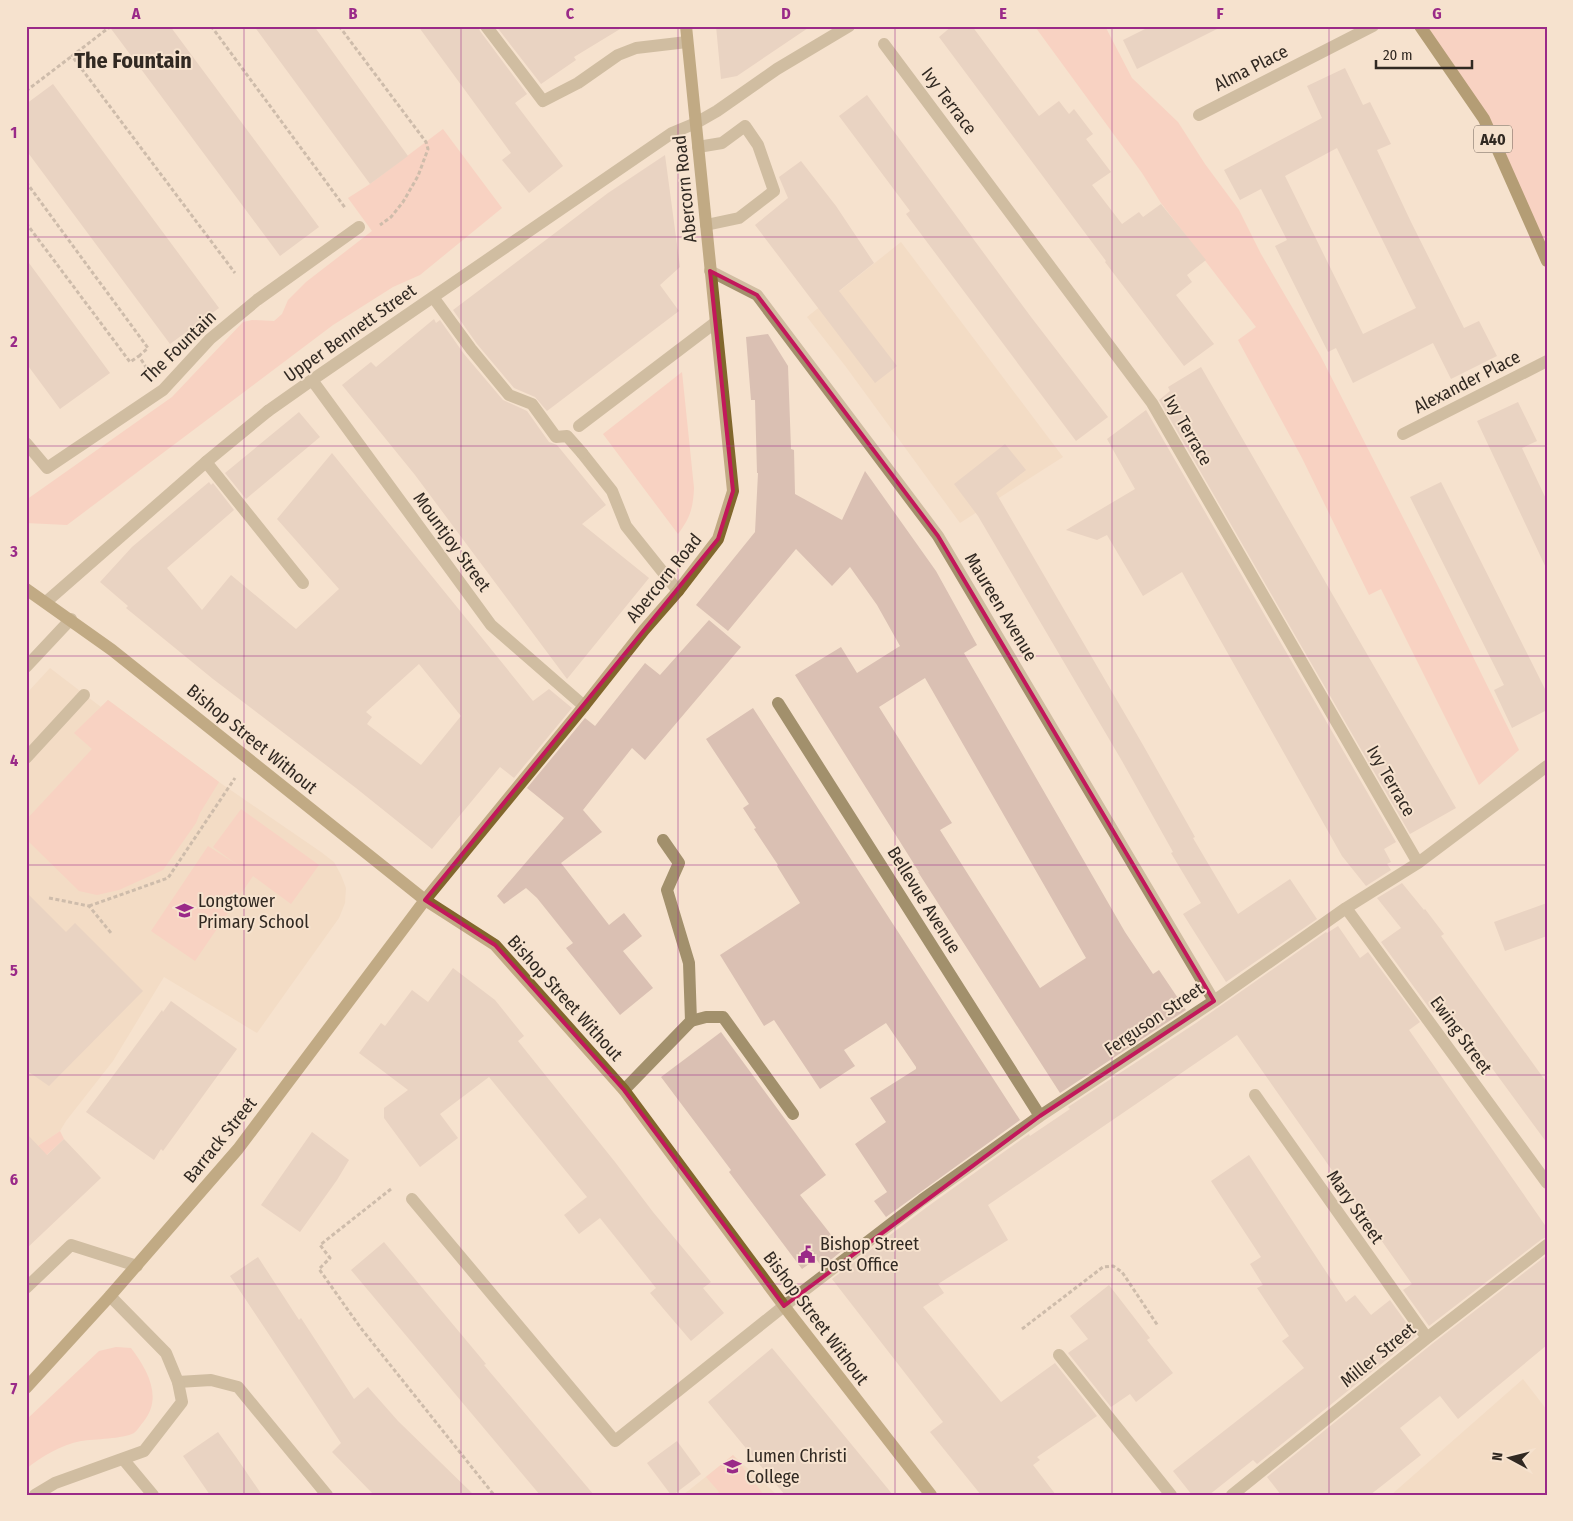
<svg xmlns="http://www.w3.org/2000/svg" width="1573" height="1521" font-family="'Fira Sans Condensed',sans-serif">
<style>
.built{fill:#efd5bb}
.green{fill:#fbbeb3}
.building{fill:#dac0b3;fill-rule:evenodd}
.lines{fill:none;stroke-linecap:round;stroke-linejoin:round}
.path{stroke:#9e8f81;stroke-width:3;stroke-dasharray:4 2.5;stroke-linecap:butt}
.lane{stroke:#a2906c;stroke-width:12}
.street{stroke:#a2906c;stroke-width:12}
.secondary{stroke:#81672c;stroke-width:12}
.primary{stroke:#644b09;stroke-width:12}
.marked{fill:none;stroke:#c2185b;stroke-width:4;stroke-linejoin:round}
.grid{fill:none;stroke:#9a2a88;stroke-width:1;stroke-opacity:0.55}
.labels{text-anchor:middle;stroke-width:4;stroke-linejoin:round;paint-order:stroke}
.shield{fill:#f6e2ce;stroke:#6c6056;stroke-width:1}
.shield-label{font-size:16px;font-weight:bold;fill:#312922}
.street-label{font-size:18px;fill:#312922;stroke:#f6e2ce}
.poi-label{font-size:18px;fill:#312922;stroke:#f6e2ce;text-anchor:start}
.district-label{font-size:22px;font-weight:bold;fill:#312922;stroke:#f6e2ce}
.neatline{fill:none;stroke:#9a2a88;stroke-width:2}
.grid-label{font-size:16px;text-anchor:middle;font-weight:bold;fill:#9a2a88}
</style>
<rect width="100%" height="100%" fill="#f6e2ce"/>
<path class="built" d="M 901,242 L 1063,457 L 960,523 L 846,367 L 807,317 Z
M 50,668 L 101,707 L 108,700 L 219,782 L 321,852 L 334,862 L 341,875 L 346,888 L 345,903 L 339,918 L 257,1033 L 164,977 L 113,1061 L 66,1121 L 60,1131 L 26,1154 L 26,694 Z
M 1523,1379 L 1547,1410 L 1547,1495 L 1391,1495 Z
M 733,1455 L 777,1495 L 683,1495 Z"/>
<path class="green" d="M 1039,26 L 1105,26 L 1132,78 L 1178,122 L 1205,164 L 1239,210 L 1261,254 L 1320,355 L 1441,592 L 1519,750 L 1479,785 L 1381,589 L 1369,595 L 1302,458 L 1238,340 L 1256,327 L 1161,203 L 1142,173 L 1036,28 Z
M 1420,26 L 1547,26 L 1547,261 L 1484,119 Z
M 443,129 L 502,208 L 420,275 L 393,287 L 333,325 L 67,525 L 26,523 L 26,500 L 172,397 L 243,322 L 252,320 L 274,321 L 282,314 L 288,300 L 306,282 L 372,231 L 348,198 L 370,184 Z
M 682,372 L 694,488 C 693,509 690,518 678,534 L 603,434 Z
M 108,700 L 219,782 L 200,813 L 196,823 L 163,870 L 119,890 L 97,895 L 79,891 L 26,839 L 26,820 L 92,749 L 74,733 Z
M 241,809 L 319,865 L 291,904 L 253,876 L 195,961 L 151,931 L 208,846 L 239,866 L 213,847 Z
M 60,1131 L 64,1139 L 26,1174 L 26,1154 Z
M 116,1347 L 131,1348 C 147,1369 163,1397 144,1421 C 141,1424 138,1430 134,1433 C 123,1439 94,1439 81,1441 C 61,1445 42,1456 26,1469 L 26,1420 L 99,1351 Z
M 733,1455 L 764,1495 L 717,1495 L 719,1492 L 706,1477 Z"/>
<path class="building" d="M 109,26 L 170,26 L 319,227 L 280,256 Z
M 254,26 L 314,26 L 408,156 L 370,184 Z
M 418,26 L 478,26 L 480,31 L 527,94 L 515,103 L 563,166 L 529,193 L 502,160 L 511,153 Z
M 496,26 L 625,26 L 574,57 L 576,60 L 541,84 Z
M 716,26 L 811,26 L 737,76 L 721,79 Z
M 952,26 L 972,26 L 1039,116 L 1059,101 L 1069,114 L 1074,109 L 1093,134 L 1086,139 L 1111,172 L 1092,185 L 1122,224 L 1139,212 L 1143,217 L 1161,204 L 1206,260 L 1187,275 L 1192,282 L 1176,295 L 1214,344 L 1184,366 L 1105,262 L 1106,261 L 939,37 Z
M 1151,26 L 1223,26 L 1137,69 L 1123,40 Z
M 1345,68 L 1363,105 L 1370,102 L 1391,144 L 1377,150 L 1411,222 L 1464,328 L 1479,321 L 1497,356 L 1451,379 L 1433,343 L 1353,383 L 1336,348 L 1328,352 L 1275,246 L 1287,240 L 1261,189 L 1240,200 L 1224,170 L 1322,118 L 1307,86 ZM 1337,148 L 1416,308 L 1363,334 L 1285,176 Z
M 53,84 L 219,308 L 170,344 L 26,150 L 26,104 Z
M 867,95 L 1031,317 L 1108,417 L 1076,441 L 906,214 L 910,211 L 839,116 Z
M 665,155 L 680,267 L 660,285 L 679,311 L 547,411 L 535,397 L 514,388 L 477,344 L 453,310 L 608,193 Z
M 801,161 L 836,206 L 874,263 L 839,291 L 897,366 L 875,383 L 755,225 L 788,198 L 779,177 Z
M 26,259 L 110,373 L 60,409 L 26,363 Z
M 434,319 L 436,323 L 440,320 L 464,354 L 503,400 L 527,411 L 549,442 L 557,445 L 606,505 L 582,524 L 649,578 L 567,679 L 415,475 L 342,385 L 371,362 L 376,367 Z
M 768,334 L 788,366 L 791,449 L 794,450 L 795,494 L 842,520 L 865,471 L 936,571 L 977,645 L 964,653 L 1125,932 L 1153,974 L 1159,970 L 1186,1010 L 1060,1093 L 918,872 L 919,872 L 795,675 L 841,647 L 857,673 L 900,646 L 877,605 L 850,567 L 832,586 L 796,549 L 728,631 L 696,605 L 755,532 L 758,473 L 757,473 L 755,400 L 751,400 L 746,337 ZM 925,678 L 1086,958 L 1040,988 L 940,830 L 952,823 L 879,707 Z
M 1201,367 L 1456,808 L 1410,834 L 1159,400 L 1170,391 L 1168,387 Z
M 1518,402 L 1537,441 L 1522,448 L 1547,501 L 1547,570 L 1477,421 Z
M 1146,410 L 1396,842 L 1384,849 L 1391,862 L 1387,864 L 1391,870 L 1366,886 L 1342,856 L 1182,572 L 1143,596 L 1107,535 L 1097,540 L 1066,530 L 1135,489 L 1107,439 Z
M 299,412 L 320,437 L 246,499 L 225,473 Z
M 1005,444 L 1026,470 L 996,493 L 1143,745 L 1195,837 L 1193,838 L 1238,914 L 1290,879 L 1317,919 L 1226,982 L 1183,914 L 1201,903 L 1171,853 L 1173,852 L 1122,761 L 978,516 L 954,484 Z
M 332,453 L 533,701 L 549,689 L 572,708 L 514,778 L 500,767 L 432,849 L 356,788 L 213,679 L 126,608 L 128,606 L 100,582 L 132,547 L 209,482 L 211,485 L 213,483 L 234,510 L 167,568 L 202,610 L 231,575 L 296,629 L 339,589 L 277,519 ZM 419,664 L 461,716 L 421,765 L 367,724 L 372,717 L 366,712 Z
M 1441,482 L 1547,693 L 1547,710 L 1512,728 L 1494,690 L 1504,685 L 1410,497 Z
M 709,620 L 741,647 L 645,760 L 632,748 L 583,810 L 602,832 L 561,863 L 609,925 L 624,913 L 642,936 L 623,951 L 653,988 L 620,1015 L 566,948 L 573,943 L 537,898 L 526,888 L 504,904 L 497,896 L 564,818 L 527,788 L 585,718 L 595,726 L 645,663 L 660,675 Z
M 753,708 L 1020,1120 L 886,1217 L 874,1201 L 887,1192 L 855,1144 L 886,1122 L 870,1098 L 916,1069 L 916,1067 L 886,1023 L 844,1050 L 855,1066 L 820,1089 L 774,1020 L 764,1026 L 720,955 L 800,903 L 777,866 L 778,865 L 754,829 L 756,828 L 743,808 L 749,804 L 706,739 Z
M 1402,883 L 1424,910 L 1425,909 L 1444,934 L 1441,936 L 1547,1083 L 1547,1143 L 1445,1004 L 1433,1013 L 1381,942 L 1401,928 L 1377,898 Z
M 26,892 L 66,932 L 75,923 L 143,991 L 49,1086 L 26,1070 Z
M 1547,903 L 1547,936 L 1505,951 L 1494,922 Z
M 1338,926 L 1360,958 L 1368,952 L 1420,1022 L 1409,1030 L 1547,1228 L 1547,1237 L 1542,1239 L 1429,1326 L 1403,1290 L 1412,1284 L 1237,1035 L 988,1205 L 1008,1240 L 938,1284 L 944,1293 L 923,1307 L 1001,1402 L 1055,1363 L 1097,1416 L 1037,1457 L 1040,1460 L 1033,1465 L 1056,1495 L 981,1495 L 930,1432 L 943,1422 L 832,1279 L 927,1207 L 1029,1134 L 1030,1136 L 1070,1109 L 1068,1107 L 1196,1023 L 1326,932 L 1327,933 Z
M 453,968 L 495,1000 L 524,1036 L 518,1041 L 615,1162 L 653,1212 L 711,1282 L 703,1288 L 724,1313 L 691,1341 L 650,1293 L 656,1288 L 600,1218 L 579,1234 L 564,1215 L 587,1197 L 489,1077 L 440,1114 L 458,1138 L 420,1167 L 384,1118 L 384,1108 L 408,1090 L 359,1053 L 381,1023 L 385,1026 L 412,990 L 428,1002 Z
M 171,1001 L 237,1049 L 163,1151 L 161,1149 L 154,1160 L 86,1112 L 162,1010 L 163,1012 Z
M 721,1032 L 826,1175 L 800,1195 L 843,1250 L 822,1267 L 816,1259 L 802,1269 L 729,1172 L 731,1170 L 661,1077 Z
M 312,1132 L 349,1160 L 337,1180 L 300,1232 L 261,1205 Z
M 26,1133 L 47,1155 L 64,1139 L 101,1178 L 26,1249 Z
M 1249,1155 L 1346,1302 L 1355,1295 L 1371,1315 L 1390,1300 L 1416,1336 L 1257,1464 L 1253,1460 L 1209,1495 L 1192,1495 L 1173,1471 L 1304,1368 L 1282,1341 L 1289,1336 L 1257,1288 L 1263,1285 L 1250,1264 L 1261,1257 L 1211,1181 Z
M 384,1242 L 486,1364 L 484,1365 L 594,1495 L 540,1495 L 351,1270 Z
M 1547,1255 L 1547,1345 L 1458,1419 L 1440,1396 L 1400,1428 L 1421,1455 L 1370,1495 L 1281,1495 L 1267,1477 L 1432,1344 Z
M 258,1257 L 299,1320 L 301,1318 L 354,1399 L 368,1387 L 398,1421 L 474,1495 L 374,1495 L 332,1452 L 341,1443 L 230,1276 Z
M 1109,1285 L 1150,1338 L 1147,1340 L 1173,1373 L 1136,1402 L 1130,1394 L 1111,1407 L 1068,1353 L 1088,1339 L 1070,1316 Z
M 772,1348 L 792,1372 L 893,1495 L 785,1495 L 745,1447 L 708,1402 Z
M 218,1432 L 236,1457 L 262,1495 L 210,1495 L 183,1456 Z
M 677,1441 L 701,1474 L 673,1495 L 671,1495 L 647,1463 Z"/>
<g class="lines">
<path class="path" d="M 111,26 L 72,56 L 235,273
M 211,26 L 346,209
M 339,26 L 426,142 L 428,149 L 418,176 L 403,202 L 391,217 L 380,225
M 26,91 L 72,56
M 26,182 L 148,348 L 139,356
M 26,223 L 130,362 L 139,356 L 149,372
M 49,898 L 89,906 L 111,933
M 89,906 L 168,878 L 235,778
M 391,1189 L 320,1245 L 330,1258 L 319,1269 L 360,1327 L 494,1495
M 1022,1329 L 1103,1267 L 1113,1266 L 1122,1272 L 1158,1326"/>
<path class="lane" d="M 698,147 L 722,143 L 745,126 L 758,145 L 774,191 L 739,218 L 706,225
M 268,411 L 312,380
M 582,453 L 612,491 L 626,526 L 678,591
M 206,462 L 303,583
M 26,758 L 84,695
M 691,1021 L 706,1017 L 723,1017 L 793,1114
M 1059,1355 L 1171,1495
M 178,1382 L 211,1380 L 238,1387 L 327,1495
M 123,1459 L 153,1495"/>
<path class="street" d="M 486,26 L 543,101 L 578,83 L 618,55 L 636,48 L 687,42
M 884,44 L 1152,403 L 1418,863
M 1199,115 L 1373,26
M 710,271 L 757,295 L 938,536 L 1214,1001
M 433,297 L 471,349 L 509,395 L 532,404 L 556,437 L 567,436 L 582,453
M 579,426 L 716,322
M 1403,434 L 1547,361
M 26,443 L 47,468 L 163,390 L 210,339 L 257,300 L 359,227
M 46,602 L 206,462 L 268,411
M 26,667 L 71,619
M 778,703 L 1040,1116
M 584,706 L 491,625 L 312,380 L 672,133 L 696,123 L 717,111 L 777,69 L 849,26
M 1346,908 L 1547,1183
M 624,1090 L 691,1021 L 689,963 L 667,890 L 679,863 L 663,840
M 1255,1095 L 1427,1338
M 412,1199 L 615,1441 L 784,1306 L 922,1200 L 1040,1116 L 1214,1001 L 1346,908 L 1418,863 L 1547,766
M 26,1288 L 71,1245 L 137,1266
M 35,1495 L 55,1483 L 144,1451 L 182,1402 L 178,1382 L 166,1353 L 110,1296
M 1232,1495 L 1427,1338 L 1547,1245"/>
<path class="secondary" d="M 26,589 L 112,650 L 425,900 L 495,945 L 624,1090 L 784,1306 L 931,1495
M 26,1388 L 110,1296 L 238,1149 L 425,900 L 584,706 L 644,630 L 678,591 L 718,539 L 733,491 L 686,26"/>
<path class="primary" d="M 1420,26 L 1484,119 L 1547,261"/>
</g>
<path d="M0 0H1573V1521H0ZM 710,271 L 757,295 L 938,536 L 1214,1001 L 1040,1116 L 784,1306 L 624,1090 L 495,945 L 425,900 L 718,539 L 733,491 Z" fill="#f6e2ce" fill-opacity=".55" fill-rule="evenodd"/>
<path class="marked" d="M 710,271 L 757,295 L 938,536 L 1214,1001 L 1040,1116 L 784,1306 L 624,1090 L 495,945 L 425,900 L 718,539 L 733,491 Z"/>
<path class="grid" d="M 244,26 L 244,1495M 461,26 L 461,1495M 678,26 L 678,1495M 895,26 L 895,1495M 1112,26 L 1112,1495M 1329,26 L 1329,1495M 26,237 L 1547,237M 26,446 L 1547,446M 26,656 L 1547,656M 26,865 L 1547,865M 26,1075 L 1547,1075M 26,1284 L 1547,1284"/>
<defs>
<symbol id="school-bare" viewBox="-9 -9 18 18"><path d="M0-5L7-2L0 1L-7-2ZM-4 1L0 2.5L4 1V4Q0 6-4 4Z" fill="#9a2a88" stroke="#f6e2ce" stroke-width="2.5" paint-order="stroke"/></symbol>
<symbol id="civic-bare" viewBox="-9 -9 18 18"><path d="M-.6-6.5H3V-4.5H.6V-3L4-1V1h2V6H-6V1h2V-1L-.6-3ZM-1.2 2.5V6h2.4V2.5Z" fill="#9a2a88" stroke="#f6e2ce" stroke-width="2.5" paint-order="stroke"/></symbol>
</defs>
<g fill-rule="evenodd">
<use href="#school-bare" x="172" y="898" width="25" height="25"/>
<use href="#civic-bare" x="794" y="1242" width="25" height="25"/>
<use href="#school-bare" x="720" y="1454" width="25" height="25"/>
</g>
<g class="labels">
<rect class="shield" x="1474" y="125.5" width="38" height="27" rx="4"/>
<g class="shield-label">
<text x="1493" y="145">A40</text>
</g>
<g class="street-label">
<text transform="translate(1251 68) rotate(-27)" y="6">Alma Place</text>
<text transform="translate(949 101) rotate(53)" y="6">Ivy Terrace</text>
<text transform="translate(685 189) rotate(-96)" y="6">Abercorn Road</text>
<text transform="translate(350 333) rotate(-35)" y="6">Upper Bennett Street</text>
<text transform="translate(179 347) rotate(-44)" y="6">The Fountain</text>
<text transform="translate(1467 382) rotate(-27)" y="6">Alexander Place</text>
<text transform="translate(1188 430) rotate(60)" y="6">Ivy Terrace</text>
<text transform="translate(452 542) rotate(54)" y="6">Mountjoy Street</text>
<text transform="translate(664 578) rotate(-51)" y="6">Abercorn Road</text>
<text transform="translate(1001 607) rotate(59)" y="6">Maureen Avenue</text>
<text transform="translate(252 739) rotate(39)" y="6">Bishop Street Without</text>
<text transform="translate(1391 781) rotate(60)" y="6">Ivy Terrace</text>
<text transform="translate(924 900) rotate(58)" y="6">Bellevue Avenue</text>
<text transform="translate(565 998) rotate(48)" y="6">Bishop Street Without</text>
<text transform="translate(1154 1019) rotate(-34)" y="6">Ferguson Street</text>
<text transform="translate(1461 1035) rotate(54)" y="6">Ewing Street</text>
<text transform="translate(220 1140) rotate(-51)" y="6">Barrack Street</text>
<text transform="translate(1355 1207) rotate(55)" y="6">Mary Street</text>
<text transform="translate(816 1318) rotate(53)" y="6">Bishop Street Without</text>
<text transform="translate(1378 1355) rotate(-39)" y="6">Miller Street</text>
</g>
<g class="poi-label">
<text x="198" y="907">Longtower<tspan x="198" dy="21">Primary School</tspan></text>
<text x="820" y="1250">Bishop Street<tspan x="820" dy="21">Post Office</tspan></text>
<text x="746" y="1462">Lumen Christi<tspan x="746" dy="21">College</tspan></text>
</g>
<g class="district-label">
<text x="133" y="68">The Fountain</text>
</g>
</g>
<rect width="1573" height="1521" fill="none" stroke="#f6e2ce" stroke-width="55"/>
<g transform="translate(1510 1458) rotate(277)" stroke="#f6e2ce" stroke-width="4" paint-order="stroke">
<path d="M0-4L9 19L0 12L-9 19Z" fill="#312922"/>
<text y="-8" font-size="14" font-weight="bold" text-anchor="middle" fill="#312922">N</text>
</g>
<path d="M1376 60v8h96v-8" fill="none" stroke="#312922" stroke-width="2.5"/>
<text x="1383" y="60" font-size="15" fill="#312922" stroke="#f6e2ce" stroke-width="4" paint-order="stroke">20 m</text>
<rect x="28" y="28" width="1518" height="1466" class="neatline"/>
<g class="grid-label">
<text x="136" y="19">A</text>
<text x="353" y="19">B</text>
<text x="570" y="19">C</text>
<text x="786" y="19">D</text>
<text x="1003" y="19">E</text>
<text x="1220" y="19">F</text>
<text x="1437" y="19">G</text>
<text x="14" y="138">1</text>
<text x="14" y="347">2</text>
<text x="14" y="557">3</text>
<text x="14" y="766">4</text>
<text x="14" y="976">5</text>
<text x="14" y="1185">6</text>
<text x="14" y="1394">7</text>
</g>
</svg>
